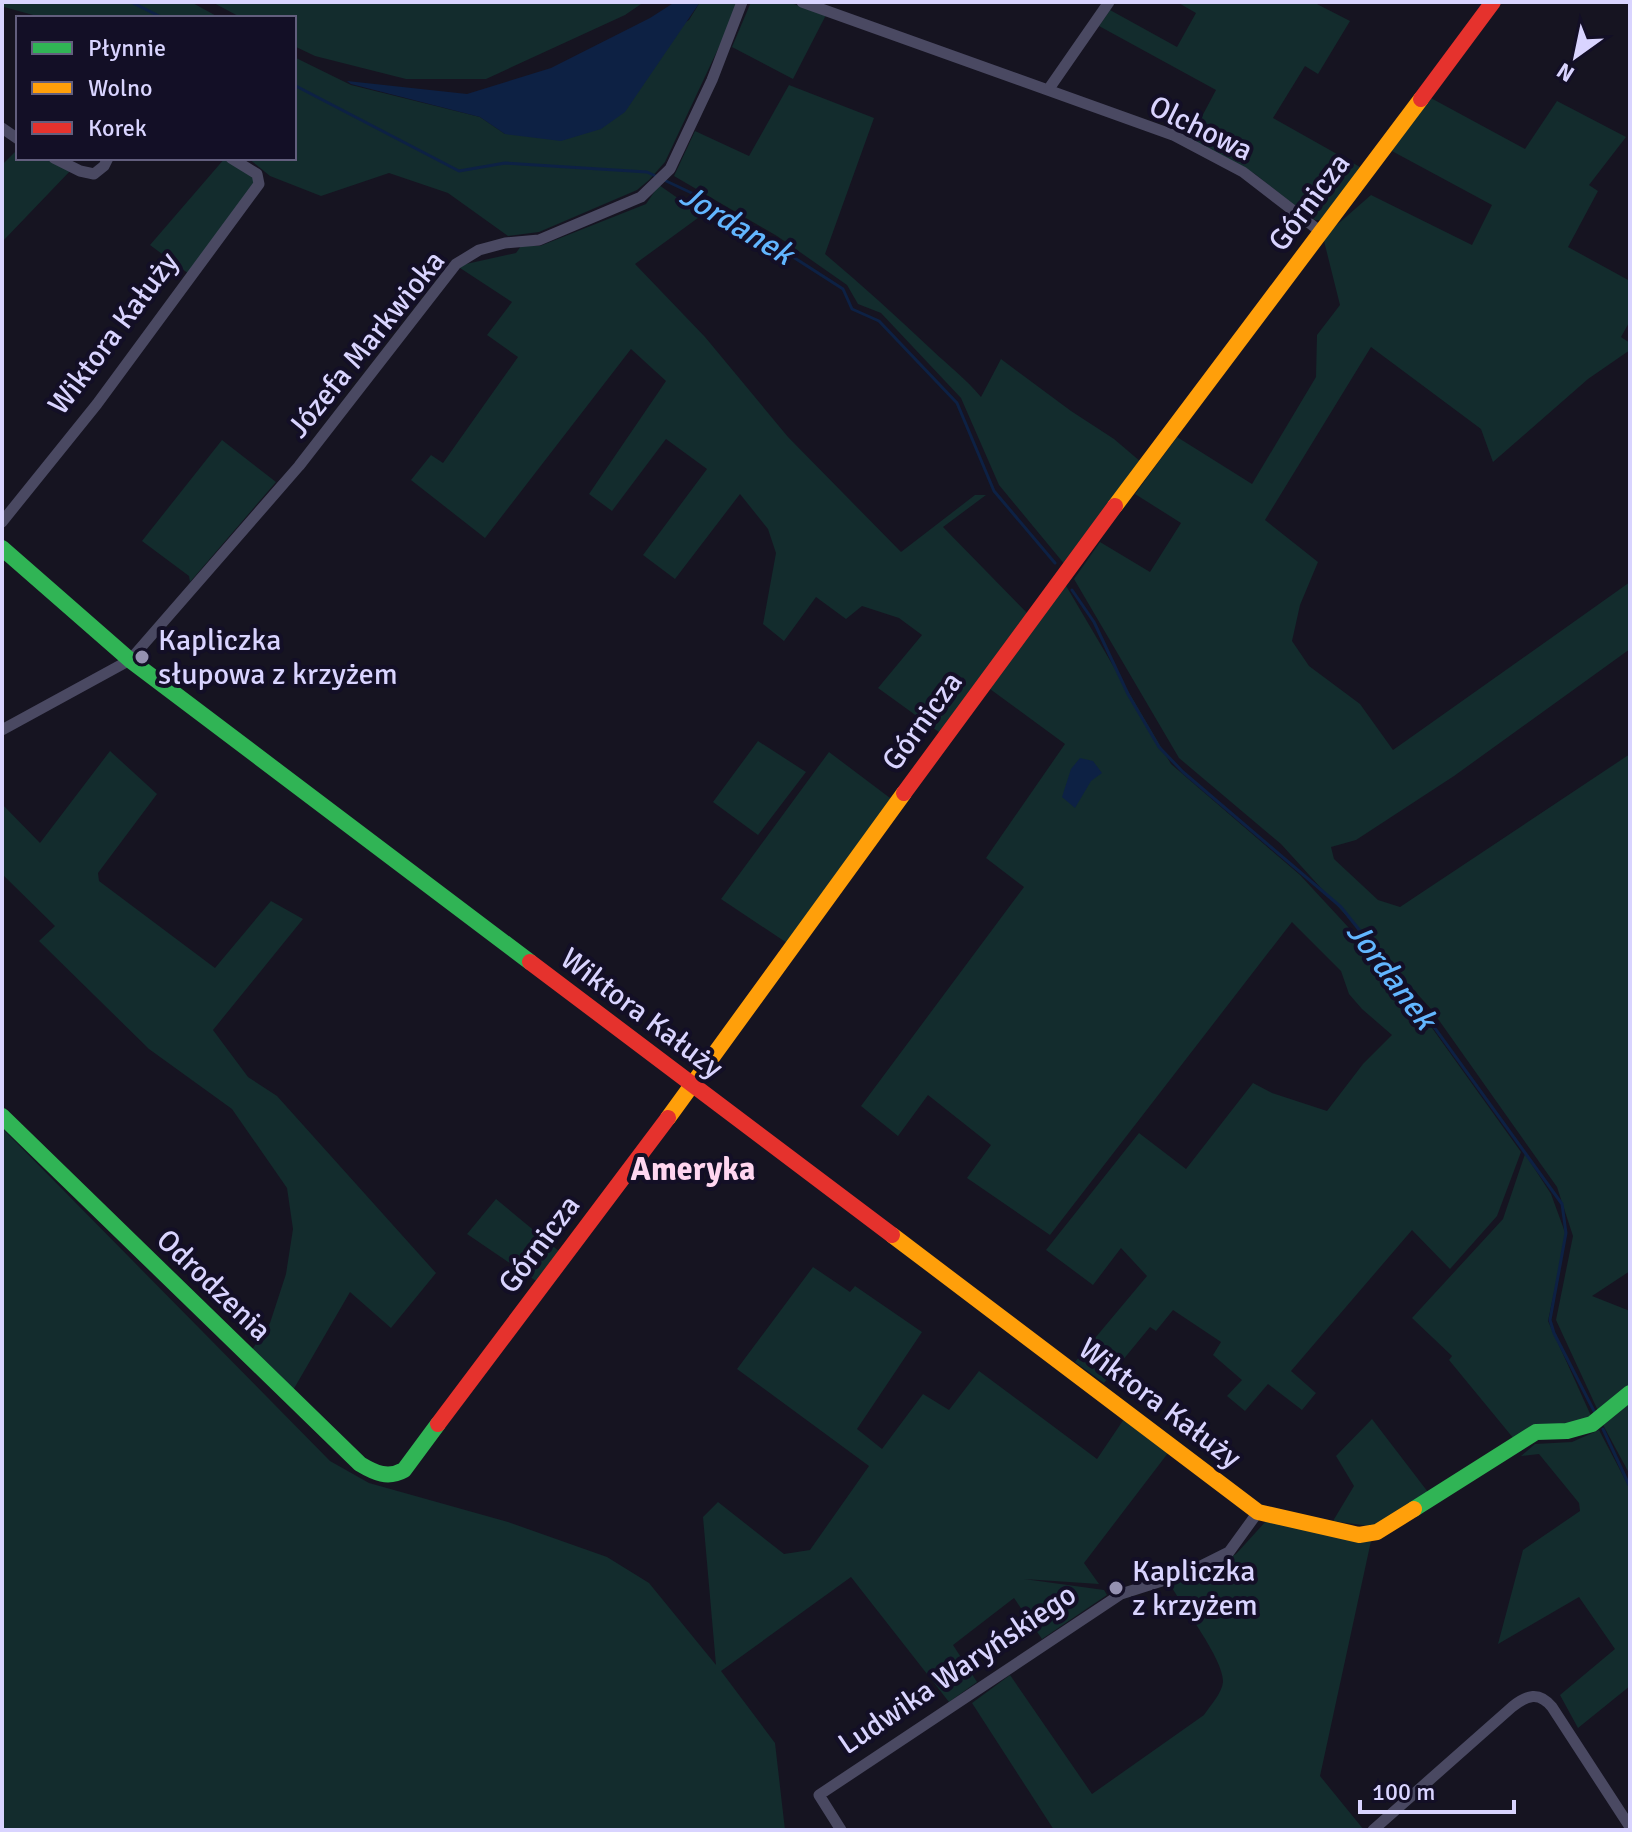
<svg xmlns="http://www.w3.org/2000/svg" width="1632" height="1832" font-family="Signika,sans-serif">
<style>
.green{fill:#132c2d}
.water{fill:#0d2144}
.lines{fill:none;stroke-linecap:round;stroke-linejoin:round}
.stream{stroke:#0d2144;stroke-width:3}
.street{stroke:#4a4962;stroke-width:11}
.fast{stroke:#30b455;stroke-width:16}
.slow{stroke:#ff9f0a;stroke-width:16}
.jam{stroke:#e5322d;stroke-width:16}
.poi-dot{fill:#9591b1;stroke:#130f26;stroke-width:3}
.labels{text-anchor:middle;stroke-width:8;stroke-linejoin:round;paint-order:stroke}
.street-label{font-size:30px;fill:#d9d4ff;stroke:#130f26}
.poi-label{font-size:30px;fill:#d9d4ff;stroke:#130f26;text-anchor:start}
.water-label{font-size:32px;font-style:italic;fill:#62b6ff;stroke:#130f26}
.neighbourhood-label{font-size:32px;font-weight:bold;fill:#ffd6f0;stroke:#130f26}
</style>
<rect width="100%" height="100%" fill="#161421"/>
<path class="green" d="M 2,2 L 191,2 L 220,18 L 44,18 L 4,7 L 2,10 Z
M 212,2 L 644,2 L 625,15 L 486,79 L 406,79 L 315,56 L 294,46 L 294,18 L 242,18 Z
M 700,2 L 740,2 L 665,162 L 649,180 L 637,190 L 539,232 L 508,236 L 448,193 L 389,173 L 321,196 L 270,176 L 248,158 L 294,158 L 294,57 L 351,85 L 480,117 L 505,134 L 689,20 Z
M 751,2 L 788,2 L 826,15 L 793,79 L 732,47 Z
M 1177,2 L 1313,2 L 1350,21 L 1318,74 L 1305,66 L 1273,118 L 1360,167 L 1323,220 L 1315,220 L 1307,215 L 1255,174 L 1190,139 L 1216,90 L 1099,26 L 1110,10 L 1177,47 L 1196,13 Z
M 789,85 L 874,118 L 825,254 C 862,285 897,317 932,350 C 949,366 966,379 981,397 L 1001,359 L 1071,411 L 1114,439 L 1141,462 L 1066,566 L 999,485 L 961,398 L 881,313 L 858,304 L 847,285 L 777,236 L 674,176 L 695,131 L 749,156 Z
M 1429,97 L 1525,149 L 1557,101 L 1626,137 L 1589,185 L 1598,191 L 1568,247 L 1630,281 L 1630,321 L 1621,337 L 1630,343 L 1630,350 L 1588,379 L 1493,462 L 1481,429 L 1371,347 L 1265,520 L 1318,562 L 1300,605 L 1292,641 L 1309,666 L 1360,704 L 1393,750 L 1630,582 L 1630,649 L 1454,776 L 1356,840 L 1331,847 L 1334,859 L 1378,900 L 1400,907 L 1630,754 L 1630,1271 L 1592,1296 L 1630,1311 L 1630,1389 L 1599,1413 L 1556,1320 L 1573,1236 L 1557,1187 L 1431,1009 L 1281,844 L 1179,758 L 1074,579 L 1100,542 L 1150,572 L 1181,523 L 1135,494 L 1177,437 L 1252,484 L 1316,377 L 1317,335 L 1340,305 L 1323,237 L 1371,195 L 1472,245 L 1492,205 L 1390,150 Z
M 18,149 L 18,158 L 44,158 L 71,170 L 2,242 L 2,165 Z
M 225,158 L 253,175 L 256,182 L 189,274 L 150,245 Z
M 659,185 L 702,215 L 635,264 L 705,337 L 788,437 L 901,552 L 975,495 L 986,495 L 943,527 L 1029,615 L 943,735 L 878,688 L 922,635 L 899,618 L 862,606 L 846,619 L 816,597 L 784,641 L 763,624 L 776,553 L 768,529 L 740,494 L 675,579 L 643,555 L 707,469 L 666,439 L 612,511 L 589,494 L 666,381 L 631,349 L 485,538 L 411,480 L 431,455 L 443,463 L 518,357 L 487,335 L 512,302 L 457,266 L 516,253 L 521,246 L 540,246 L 646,204 Z
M 222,440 L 276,482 L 190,582 L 189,576 L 142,541 Z
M 1065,584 L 1171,764 L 1300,875 L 1399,982 L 1521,1152 L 1497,1216 L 1450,1269 L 1412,1230 L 1291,1371 L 1316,1393 L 1302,1410 L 1268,1384 L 1245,1411 L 1227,1396 L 1242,1380 L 1213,1355 L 1221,1342 L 1173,1310 L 1156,1331 L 1150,1327 L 1104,1383 L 1075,1362 L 1147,1276 L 1121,1248 L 1093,1285 L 1046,1250 L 1139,1133 L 1186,1169 L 1253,1083 L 1272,1093 L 1327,1111 L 1363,1064 L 1392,1035 L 1362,1009 L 1349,994 L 1341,971 L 1292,922 L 1050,1235 L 967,1178 L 991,1145 L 928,1095 L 898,1136 L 861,1106 L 1024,887 L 986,858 L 1065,744 L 990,689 Z
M 758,741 L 806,772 L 758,835 L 713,802 Z
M 110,751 L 157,794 L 98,873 L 99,881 L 215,968 L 271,901 L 303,919 L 213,1030 L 248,1077 L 277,1096 L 436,1273 L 391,1328 L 350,1292 L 292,1392 L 251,1351 L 270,1323 L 286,1274 L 293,1229 L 287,1188 L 232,1109 L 149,1049 L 39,941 L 55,926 L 2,874 L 2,804 L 40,843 Z
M 829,752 L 894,801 L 787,943 L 721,899 Z
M 2,1128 L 330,1461 L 369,1483 L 508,1522 L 607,1557 L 649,1583 L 716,1665 L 703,1517 L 718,1502 L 784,1554 L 810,1550 L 869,1466 L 737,1369 L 813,1267 L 850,1292 L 855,1286 L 922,1332 L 857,1429 L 882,1449 L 923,1394 L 949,1410 L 979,1371 L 1097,1459 L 1124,1419 L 1168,1453 L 1084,1563 L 1099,1584 L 1024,1579 L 1104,1590 L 1107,1595 L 1042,1639 L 1014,1598 L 953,1645 L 977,1682 L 949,1702 L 851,1577 L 721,1671 L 775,1743 L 785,1830 L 2,1830 Z
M 1525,1154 L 1551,1194 L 1566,1235 L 1548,1321 L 1592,1418 L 1570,1425 L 1541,1424 L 1514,1439 L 1449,1360 L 1452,1356 L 1412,1318 L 1503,1219 Z
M 496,1199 L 560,1252 L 539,1283 L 467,1234 Z
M 1630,1401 L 1630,1475 L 1602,1423 Z
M 1372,1419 L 1431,1496 L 1376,1527 L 1333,1521 L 1354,1486 L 1336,1456 Z
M 1599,1430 L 1630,1489 L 1630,1686 L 1578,1728 L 1560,1695 L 1615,1649 L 1579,1597 L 1498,1644 L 1523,1550 L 1580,1511 L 1579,1503 L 1539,1454 L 1521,1456 L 1535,1444 L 1572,1442 Z
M 1267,1520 L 1325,1534 L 1371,1541 L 1320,1776 L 1364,1830 L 1054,1830 L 972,1703 L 1010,1675 L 1092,1794 L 1204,1715 C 1210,1706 1222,1693 1223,1682 C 1224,1660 1183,1607 1171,1586 L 1206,1571 L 1236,1554 Z"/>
<path class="water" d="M 675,2 L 700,2 L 625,112 L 601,129 L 561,141 L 505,134 L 480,117 L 351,84 L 347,81 L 467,94 L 551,68 L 650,18 Z
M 1080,758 L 1093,761 L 1102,773 L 1091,781 L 1075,808 L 1062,797 L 1071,769 Z"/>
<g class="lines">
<path class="stream" d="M 131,2 L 163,18
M 294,85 L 459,171 L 505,163 L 647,172 L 698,196 L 843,289 L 852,309 L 879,321 L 957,403 L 994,491 L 1055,563
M 1072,590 L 1094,622 L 1128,694 L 1159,747 L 1183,772 L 1341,907 L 1411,995 L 1562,1204 L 1566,1233 L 1550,1320 L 1554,1333 L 1595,1413
M 1603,1429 L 1630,1487"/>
<path class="street" d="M 802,2 L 1173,135 L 1243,172 L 1321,232
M 1048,90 L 1109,2
M 2,128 L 18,139
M 54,158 L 80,171 L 94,174 L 104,166 L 108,158
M 2,522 L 97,404 L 259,184 L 257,174 L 231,158
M 2,730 L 130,660 L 299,466 L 456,264 L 479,250 L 505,243 L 539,240 L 641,197 L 670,169 L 712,80 L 742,2
M 841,1830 L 819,1795 L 1121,1594 L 1187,1573 L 1229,1552 L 1258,1512
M 1373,1830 L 1512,1707 C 1527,1695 1539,1691 1552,1707 L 1630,1827"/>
<path class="fast" d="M 2,548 L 130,660 L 530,962
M 2,1116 L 360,1464 C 375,1473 388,1479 404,1470 L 438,1424
M 1414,1509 L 1536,1432 L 1567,1431 L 1592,1424 L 1630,1393"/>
<path class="slow" d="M 1115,506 L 1421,99
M 668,1118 L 904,793
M 892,1235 L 1258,1512 L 1359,1535 L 1377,1532 L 1414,1509"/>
<path class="jam" d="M 1421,99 L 1493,2
M 904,793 L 1115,506
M 530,962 L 892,1235
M 438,1424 L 668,1118"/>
</g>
<g class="poi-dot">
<circle cx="142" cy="657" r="8"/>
<circle cx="1116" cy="1588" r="8"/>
</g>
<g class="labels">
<g class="street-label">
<text transform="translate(1201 128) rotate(26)" y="10">Olchowa</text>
<text transform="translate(1309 202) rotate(-53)" y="10">Górnicza</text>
<text transform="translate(113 333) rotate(-53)" y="10">Wiktora Kałuży</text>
<text transform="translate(366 344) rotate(-51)" y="10">Józefa Markwioka</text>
<text transform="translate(922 721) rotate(-54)" y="10">Górnicza</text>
<text transform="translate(642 1013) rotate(37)" y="10">Wiktora Kałuży</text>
<text transform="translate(539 1244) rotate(-53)" y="10">Górnicza</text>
<text transform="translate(214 1285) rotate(44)" y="10">Odrodzenia</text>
<text transform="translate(1160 1403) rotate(37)" y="10">Wiktora Kałuży</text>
<text transform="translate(957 1669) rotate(-34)" y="10">Ludwika Waryńskiego</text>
</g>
<g class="poi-label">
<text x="158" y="650">Kapliczka<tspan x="158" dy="34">słupowa z krzyżem</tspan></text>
<text x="1132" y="1581">Kapliczka<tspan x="1132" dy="34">z krzyżem</tspan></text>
</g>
<g class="water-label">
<text transform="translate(737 224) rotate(31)" y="11">Jordanek</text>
<text transform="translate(1392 975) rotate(53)" y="11">Jordanek</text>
</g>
<g class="neighbourhood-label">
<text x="693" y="1180">Ameryka</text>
</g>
</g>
<rect width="1632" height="1832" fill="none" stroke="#d9d4ff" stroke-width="8"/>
<rect x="16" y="16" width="280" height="144" fill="#130f26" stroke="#625e7d" stroke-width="2"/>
<rect x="32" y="42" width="40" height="12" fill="#30b455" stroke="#625e7d" stroke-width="2"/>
<text x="88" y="56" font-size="24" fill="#d9d4ff">Płynnie</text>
<rect x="32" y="82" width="40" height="12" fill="#ff9f0a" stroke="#625e7d" stroke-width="2"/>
<text x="88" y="96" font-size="24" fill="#d9d4ff">Wolno</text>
<rect x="32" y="122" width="40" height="12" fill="#e5322d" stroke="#625e7d" stroke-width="2"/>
<text x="88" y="136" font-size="24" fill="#d9d4ff">Korek</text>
<g transform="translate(1576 56) rotate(213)" stroke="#130f26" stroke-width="6" paint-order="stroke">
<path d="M0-6L14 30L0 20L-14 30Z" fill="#d9d4ff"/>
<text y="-12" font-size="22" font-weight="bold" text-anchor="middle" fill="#d9d4ff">N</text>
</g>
<path d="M1360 1800v12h154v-12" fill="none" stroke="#d9d4ff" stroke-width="4"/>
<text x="1372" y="1800" font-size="24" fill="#d9d4ff" stroke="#130f26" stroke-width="6" paint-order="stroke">100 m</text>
</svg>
